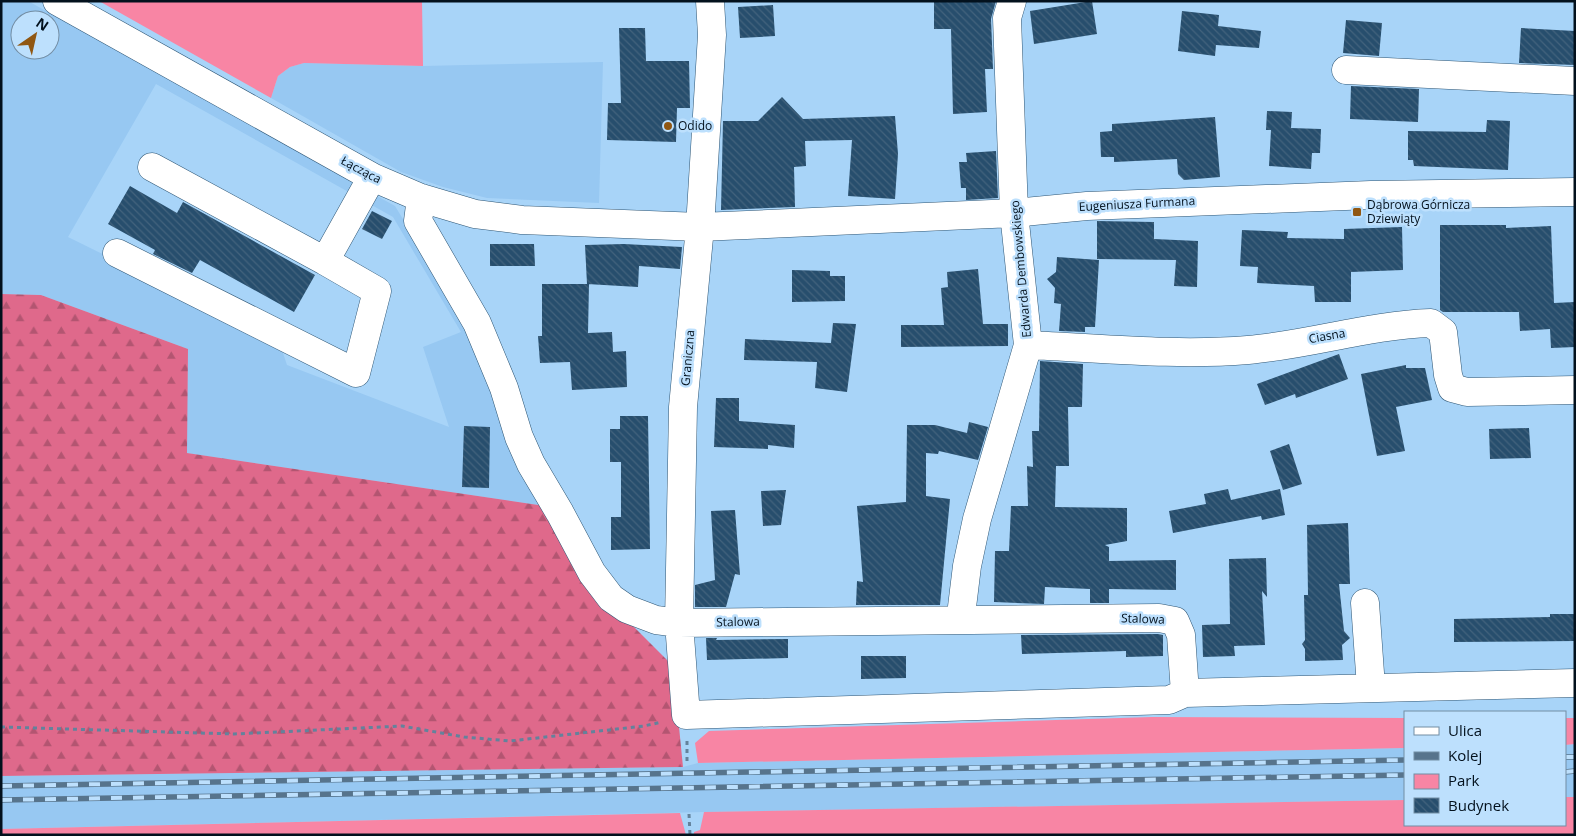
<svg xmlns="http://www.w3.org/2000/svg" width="1576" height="836" font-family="'Open Sans',sans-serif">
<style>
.built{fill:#97c8f2;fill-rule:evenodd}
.green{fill:#f885a4}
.forest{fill:url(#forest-firs)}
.building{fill:url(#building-back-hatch)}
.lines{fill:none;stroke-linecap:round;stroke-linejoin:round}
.minor-casing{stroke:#2e5675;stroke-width:29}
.path{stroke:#63829c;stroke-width:3;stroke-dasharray:4 4;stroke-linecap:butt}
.minor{stroke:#fff;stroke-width:28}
.rail-casing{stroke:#57748c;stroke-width:5.5}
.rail{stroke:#bde0fd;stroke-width:4;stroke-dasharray:11;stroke-linecap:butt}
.poi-dot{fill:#905712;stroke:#bde0fd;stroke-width:2}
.labels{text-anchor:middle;stroke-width:5;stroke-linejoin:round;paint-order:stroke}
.poi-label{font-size:12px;fill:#03111d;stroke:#bde0fd;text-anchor:start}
.street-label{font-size:12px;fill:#03111d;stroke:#bde0fd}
</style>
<defs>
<pattern id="forest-firs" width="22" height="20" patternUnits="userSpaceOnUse" patternTransform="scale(1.25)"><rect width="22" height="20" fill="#df698b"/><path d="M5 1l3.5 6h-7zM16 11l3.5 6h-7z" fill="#b35571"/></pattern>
<pattern id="building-back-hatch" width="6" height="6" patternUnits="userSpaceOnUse" patternTransform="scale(1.25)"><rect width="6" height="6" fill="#274e6d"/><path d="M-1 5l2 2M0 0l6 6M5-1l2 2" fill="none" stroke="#43637d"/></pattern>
</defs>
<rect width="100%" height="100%" fill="#a8d4f8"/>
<path class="built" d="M 1,1 L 28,1 L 395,206 L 469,328 L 545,506 L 186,453 L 188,349 L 41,295 L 1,294 ZM 20,20 L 50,20 L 50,50 L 20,50 ZM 156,84 L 393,217 L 461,332 L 423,347 L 449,427 L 287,365 L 279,341 L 68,237 Z
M 603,62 L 599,203 L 487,198 L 443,187 L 401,172 L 271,98 L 278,76 L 290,67 L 304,63 L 423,66 Z
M 1575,744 L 1575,797 L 1565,797 L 1565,745 Z
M 1405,748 L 1405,800 L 704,812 L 1,829 L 1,776 L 683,767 L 698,763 Z"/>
<path class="green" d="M 99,1 L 422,1 L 423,66 L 304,63 L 290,67 L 278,76 L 271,98 Z
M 1152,717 L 1405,718 L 1405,748 L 698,763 L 695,743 L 709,731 Z
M 1565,718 L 1575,718 L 1575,744 L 1565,745 Z
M 1565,797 L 1575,797 L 1575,835 L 694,835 L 694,832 L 700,830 L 704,812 L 1405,800 L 1405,825 L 1565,825 Z
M 680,813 L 686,835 L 1,835 L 1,829 Z"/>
<path class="forest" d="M 1,294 L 41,295 L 188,349 L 187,453 L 545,506 L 632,625 L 673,666 L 683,767 L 1,776 Z"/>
<path class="building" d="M 934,1 L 996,1 L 991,19 L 993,69 L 985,69 L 987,112 L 953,114 L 951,29 L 934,29 Z
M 1092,1 L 1097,34 L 1034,44 L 1030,11 Z
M 773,5 L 775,36 L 740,38 L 738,7 Z
M 1182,11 L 1219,15 L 1218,26 L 1261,31 L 1259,48 L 1216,45 L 1215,56 L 1178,51 Z
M 1346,20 L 1382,23 L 1379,56 L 1343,53 Z
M 619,28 L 645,28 L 646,61 L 689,61 L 690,108 L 677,108 L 676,142 L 607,140 L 608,103 L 621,103 Z
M 1521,28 L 1575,31 L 1575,65 L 1519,63 Z
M 1351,86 L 1419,89 L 1418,122 L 1350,119 Z
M 782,97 L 803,119 L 895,116 L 898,154 L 895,199 L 848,196 L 852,140 L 805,141 L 806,166 L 794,167 L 795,207 L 721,210 L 723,121 L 758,121 Z
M 1267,111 L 1292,112 L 1291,128 L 1321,129 L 1320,153 L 1312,153 L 1311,169 L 1269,166 L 1271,130 L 1266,130 Z
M 1215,117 L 1220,177 L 1184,180 L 1178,174 L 1177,159 L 1114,162 L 1114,157 L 1101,157 L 1100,132 L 1112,131 L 1112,124 Z
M 1487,120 L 1510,121 L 1508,170 L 1414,166 L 1413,160 L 1408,160 L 1408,131 L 1486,132 Z
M 996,151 L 998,198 L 966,200 L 966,188 L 961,188 L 959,162 L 967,162 L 966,153 Z
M 130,186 L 177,213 L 183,202 L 315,275 L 294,312 L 200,260 L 192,273 L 153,254 L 155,250 L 108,224 Z
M 372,211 L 392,221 L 382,239 L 362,229 Z
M 1097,221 L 1154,222 L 1154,239 L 1198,241 L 1197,287 L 1174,286 L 1176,260 L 1097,259 Z
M 1440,225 L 1506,225 L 1506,228 L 1551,226 L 1554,303 L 1575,302 L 1575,347 L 1551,348 L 1550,329 L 1520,331 L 1519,312 L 1443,312 L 1440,310 Z
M 1402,227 L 1403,270 L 1351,272 L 1351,302 L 1315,302 L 1314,286 L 1257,283 L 1258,267 L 1240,266 L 1242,230 L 1288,232 L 1287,238 L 1344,239 L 1344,229 Z
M 490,244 L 534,244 L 535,266 L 490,266 Z
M 624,244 L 682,247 L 680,269 L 639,266 L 638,287 L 587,284 L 585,245 Z
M 1057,257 L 1099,260 L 1095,327 L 1085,327 L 1085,332 L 1059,331 L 1061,304 L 1054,303 L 1055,288 L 1047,279 L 1056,272 Z
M 978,269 L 983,324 L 1008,324 L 1008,346 L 901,347 L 901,325 L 944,325 L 941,288 L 948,287 L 947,272 Z
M 792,270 L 830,271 L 830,276 L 845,276 L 845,301 L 792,302 Z
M 542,284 L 589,284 L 588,333 L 612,332 L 613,352 L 626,351 L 627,387 L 572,390 L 570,362 L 540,363 L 538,336 L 542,336 Z
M 833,323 L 856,324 L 847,392 L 815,388 L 817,362 L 744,360 L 745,339 L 831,343 Z
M 1339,354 L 1348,379 L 1296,398 L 1295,394 L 1265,405 L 1257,384 Z
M 1040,361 L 1083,364 L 1082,407 L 1068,407 L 1069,466 L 1056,466 L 1055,507 L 1127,508 L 1127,541 L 1105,545 L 1109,547 L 1109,561 L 1176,560 L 1176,590 L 1109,589 L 1109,603 L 1090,603 L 1090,589 L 1045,587 L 1044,604 L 994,602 L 995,551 L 1009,551 L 1011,506 L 1028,506 L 1027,466 L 1033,467 L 1032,431 L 1039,431 Z
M 1406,365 L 1406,368 L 1425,368 L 1432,400 L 1396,407 L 1405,451 L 1377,456 L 1361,374 Z
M 716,398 L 739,398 L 739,421 L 795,425 L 794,448 L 768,445 L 768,449 L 714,447 Z
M 620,416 L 648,416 L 650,549 L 611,550 L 611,517 L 621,517 L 621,462 L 610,462 L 610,429 L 620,429 Z
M 969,422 L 988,427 L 978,460 L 939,451 L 938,454 L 926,453 L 926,496 L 950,499 L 940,605 L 856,605 L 857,581 L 863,582 L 857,506 L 906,502 L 907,425 L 935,425 L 967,433 Z
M 464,426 L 490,427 L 489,488 L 462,487 Z
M 1529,428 L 1531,458 L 1490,459 L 1489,429 Z
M 1289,444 L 1302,484 L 1283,490 L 1270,451 Z
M 1228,489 L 1231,500 L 1280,489 L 1285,515 L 1262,520 L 1261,516 L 1173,533 L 1169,511 L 1206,504 L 1204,494 Z
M 786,490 L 781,525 L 763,526 L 761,491 Z
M 735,510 L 740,575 L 735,574 L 726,607 L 695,607 L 695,585 L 715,580 L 711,511 Z
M 1348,523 L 1350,584 L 1339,584 L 1344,631 L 1350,638 L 1342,645 L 1343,660 L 1305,661 L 1305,649 L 1302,644 L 1305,640 L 1304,595 L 1308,595 L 1307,525 Z
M 1266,558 L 1267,597 L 1262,591 L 1265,645 L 1234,646 L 1235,656 L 1203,657 L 1202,625 L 1230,624 L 1229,559 Z
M 1550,614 L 1575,614 L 1575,641 L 1454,642 L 1454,619 L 1550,617 Z
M 1158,634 L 1163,635 L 1163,656 L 1126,657 L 1126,651 L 1022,654 L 1021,635 Z
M 706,638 L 717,638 L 716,640 L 788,639 L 788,658 L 707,660 Z
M 861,656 L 906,656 L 906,678 L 861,679 Z"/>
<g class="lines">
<defs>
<path id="minor" d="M 57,1 L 372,177 L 421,198 L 475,214 L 522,220 L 700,227 L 1014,213 L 1087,206 L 1371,195 L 1575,192
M 710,1 L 712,35 L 700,227 L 683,407 L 679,623 L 686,715 L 1169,700 L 1185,693 L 1575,683
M 1346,70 L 1575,81
M 152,167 L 325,261
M 421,198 L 418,221 L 477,323 L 504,388 L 519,437 L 531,464 L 560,513 L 592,573 L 611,598 L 627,609 L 656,620 L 679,623 L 1159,618 L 1175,621 L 1181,635 L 1185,693
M 117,253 L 356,373 L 377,291 L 325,261 L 372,177
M 1028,345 C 1100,348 1175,356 1248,350 C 1309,345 1369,325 1431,323 L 1443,332 L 1448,375 L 1452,388 L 1467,392 L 1575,390
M 1365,603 L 1371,687
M 963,619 L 962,607 L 967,566 L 977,519 L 1028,345 L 1014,213 L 1007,18 L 1012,1"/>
</defs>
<use href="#minor" class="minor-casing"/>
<path class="path" d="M 1,727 L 234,734 L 402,726 L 464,737 L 510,741 L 644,726 L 662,722
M 687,741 L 687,765
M 689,814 L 690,835"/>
<use href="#minor" class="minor"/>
<defs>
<path id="rail" d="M 1565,757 L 1575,757
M 1565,772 L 1575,771
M 1,786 L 1405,760
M 1,800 L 1405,775"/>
</defs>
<use href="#rail" class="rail-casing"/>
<use href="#rail" class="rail"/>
</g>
<g class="poi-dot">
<circle cx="668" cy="126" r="5"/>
<rect x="1352" y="207" width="10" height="10" rx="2.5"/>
</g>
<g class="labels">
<g class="poi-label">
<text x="678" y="130">Odido</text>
<text x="1367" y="209">Dąbrowa Górnicza<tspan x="1367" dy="14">Dziewiąty</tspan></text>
</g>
<g class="street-label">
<text transform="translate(361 170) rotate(28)" y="4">Łącząca</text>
<text transform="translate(1137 204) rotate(-3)" y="4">Eugeniusza Furmana</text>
<text transform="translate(1021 269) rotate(-95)" y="4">Edwarda Dembowskiego</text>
<text transform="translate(1327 336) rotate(-10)" y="4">Ciasna</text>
<text transform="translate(688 358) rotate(-85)" y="4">Graniczna</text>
<text transform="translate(1143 619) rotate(2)" y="4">Stalowa</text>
<text transform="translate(738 622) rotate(-1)" y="4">Stalowa</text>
</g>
</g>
<rect width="1576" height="836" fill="none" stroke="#03111d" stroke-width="5"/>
<rect x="1404" y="711" width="162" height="115" fill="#bde0fd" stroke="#738da3"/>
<rect x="1414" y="727" width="25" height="8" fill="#ffffff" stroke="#738da3"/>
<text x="1448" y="736" font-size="15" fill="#03111d">Ulica</text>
<rect x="1414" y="752" width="25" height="8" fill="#57748c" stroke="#738da3"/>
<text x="1448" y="761" font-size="15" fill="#03111d">Kolej</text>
<rect x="1414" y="774" width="25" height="15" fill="#f885a4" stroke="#738da3"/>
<text x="1448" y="786" font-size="15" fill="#03111d">Park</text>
<rect x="1414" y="798" width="25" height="15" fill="url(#building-back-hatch)" stroke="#738da3"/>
<text x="1448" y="811" font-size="15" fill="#03111d">Budynek</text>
<g transform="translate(35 35) rotate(34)"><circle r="24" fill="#bde0fd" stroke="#738da3"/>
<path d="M0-4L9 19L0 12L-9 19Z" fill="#905712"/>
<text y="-8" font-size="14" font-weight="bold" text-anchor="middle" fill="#03111d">N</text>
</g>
</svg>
